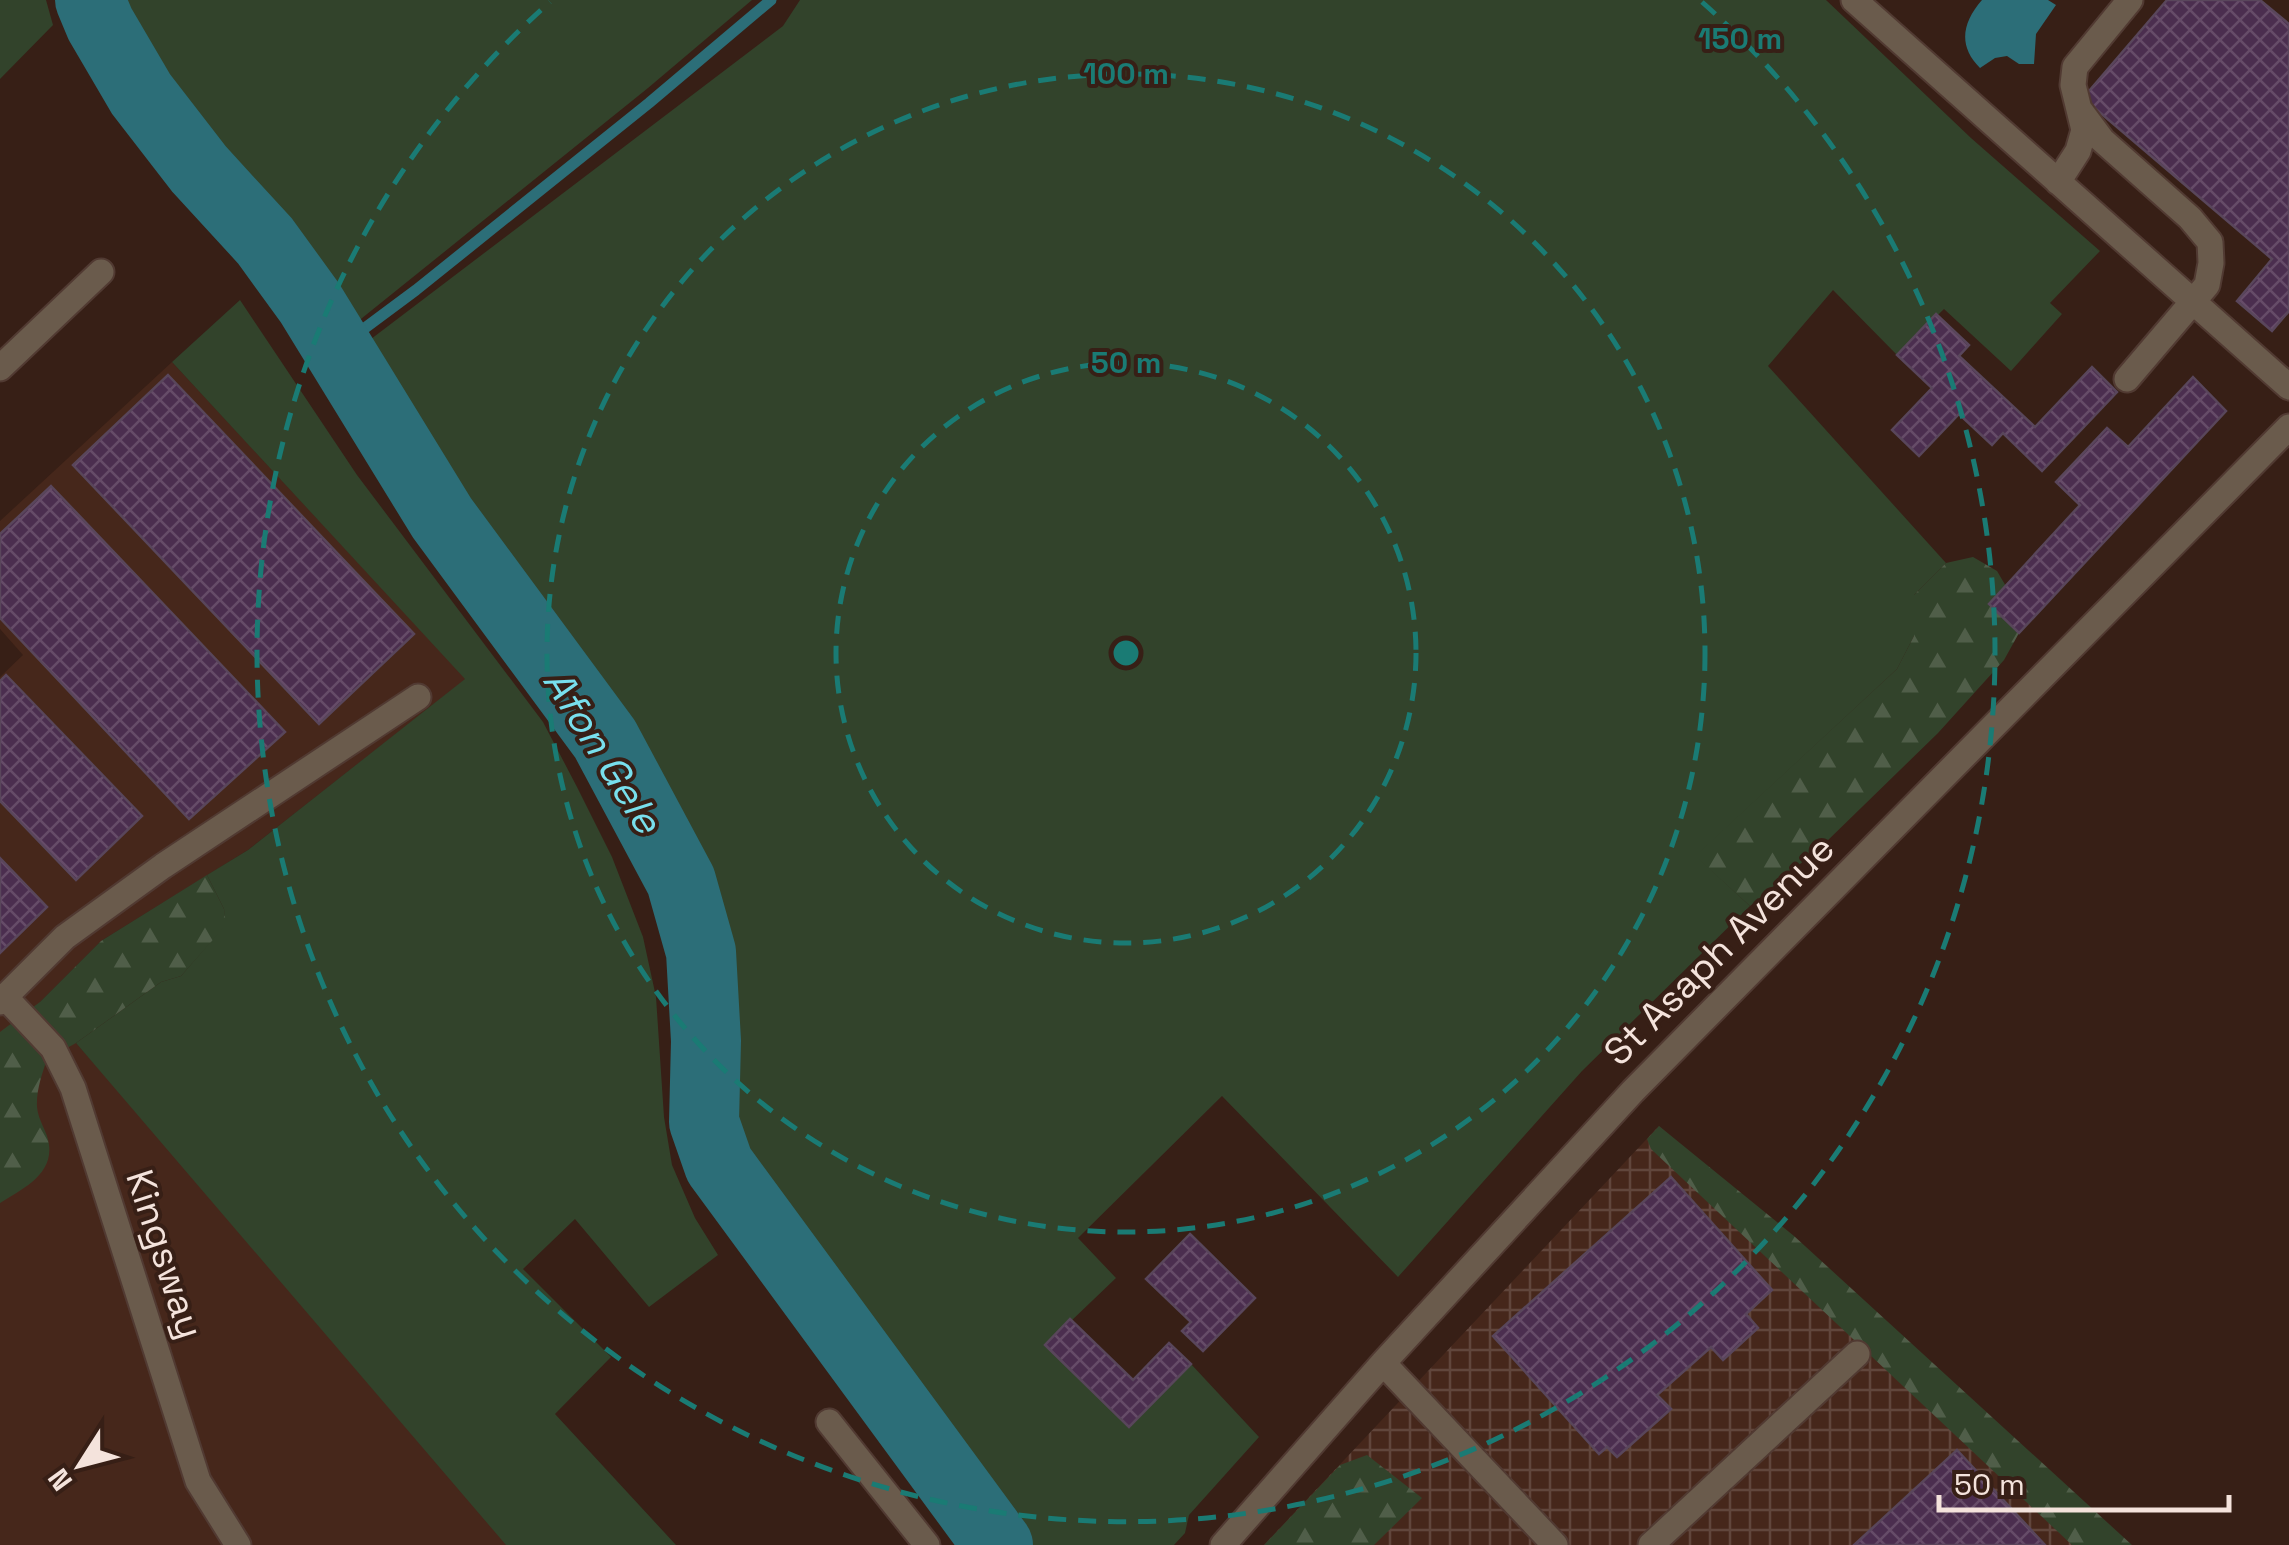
<svg xmlns="http://www.w3.org/2000/svg" width="2289" height="1545" font-family="'Space Grotesk',sans-serif">
<style>
.built{fill:#46271b}
.industrial{fill:url(#industrial-grid)}
.green{fill:#32432b}
.forest{fill:url(#forest-firs)}
.water{fill:#2c6e78}
.lines{fill:none;stroke-linecap:round;stroke-linejoin:round}
.stream{stroke:#2c6e78;stroke-width:11}
.river{stroke:#2c6e78;stroke-width:70}
.building{fill:url(#building-cross-hatch);stroke:#59465b;stroke-width:2.5}
.minor-casing{stroke:#513a32;stroke-width:29}
.minor{stroke:#6a5b4c;stroke-width:25}
.ring{fill:none;stroke:#1a7b74;stroke-width:5;stroke-dasharray:18 12}
.labels{text-anchor:middle;stroke-width:8;stroke-linejoin:round;paint-order:stroke}
.street-label{font-size:38px;fill:#f4e3dc;stroke:#371f16}
.water-label{font-size:40px;font-style:italic;fill:#78dfed;stroke:#371f16}
.centre{fill:#1a7b74;stroke:#371f16;stroke-width:5}
.ring-label{font-size:30px;text-anchor:middle;font-weight:bold;fill:#1a7b74;stroke:#371f16;stroke-width:8;stroke-linejoin:round;paint-order:stroke}
</style>
<defs>
<pattern id="industrial-grid" width="8" height="8" patternUnits="userSpaceOnUse" patternTransform="scale(2.5)"><rect width="8" height="8" fill="#46271b"/><path d="M0 4h8M4 0v8" fill="none" stroke="#61463c"/></pattern>
<pattern id="forest-firs" width="22" height="20" patternUnits="userSpaceOnUse" patternTransform="scale(2.5)"><rect width="22" height="20" fill="#32432b"/><path d="M5 1l3.5 6h-7zM16 11l3.5 6h-7z" fill="#505e49"/></pattern>
<pattern id="building-cross-hatch" width="8" height="8" patternUnits="userSpaceOnUse" patternTransform="scale(2.5)"><rect width="8" height="8" fill="#4b2e4f"/><path d="M0 0l8 8M0 8l8-8" fill="none" stroke="#664c68"/></pattern>
</defs>
<rect width="100%" height="100%" fill="#371f16"/>
<path class="built" d="M 172,362 L 466,679 L 248,850 L 101,941 L 40,1002 L 414,1426 L 529,1545 L 0,1545 L 0,677 L 23,655 L 0,629 L 0,521 Z"/>
<path class="industrial" d="M 1659,1126 L 2111,1545 L 1264,1545 Z"/>
<path class="green" d="M 0,0 L 46,0 L 53,25 L 0,79 Z
M 99,0 L 752,0 L 648,88 L 341,335 C 317,299 293,263 265,229 C 206,157 136,87 99,0 Z
M 800,0 L 1826,0 L 1971,138 L 2100,251 L 2050,303 L 2062,314 L 2011,371 L 1944,309 L 1897,355 L 1833,290 L 1768,366 L 1946,563 L 1914,595 L 1914,636 L 1897,669 L 1696,856 L 1750,906 L 1582,1071 L 1398,1277 L 1222,1096 L 1078,1238 L 1116,1278 L 1046,1345 L 1129,1426 L 1191,1364 L 1259,1437 L 1189,1515 L 1185,1533 L 1174,1545 L 1013,1545 L 748,1184 L 730,1154 L 717,1116 L 720,1092 L 712,990 L 704,932 L 690,891 L 603,726 L 545,642 L 478,556 L 350,355 L 783,26 Z
M 240,300 L 357,475 L 543,722 L 577,787 L 612,857 L 643,937 L 656,997 L 664,1117 L 672,1165 L 695,1218 L 718,1255 L 649,1307 L 575,1219 L 523,1269 L 611,1357 L 555,1414 L 676,1545 L 506,1545 L 76,1043 L 161,982 L 181,976 L 225,925 L 224,909 L 207,875 L 248,850 L 465,679 L 172,362 Z"/>
<path class="forest" d="M 1973,557 L 1997,571 L 2014,600 L 2019,633 L 2004,660 L 1938,733 L 1825,843 L 1750,906 L 1695,856 L 1897,669 L 1914,636 L 1914,595 L 1946,563 Z
M 207,875 L 224,909 L 226,925 L 181,976 L 161,982 L 76,1043 L 47,1059 C 42,1074 36,1091 37,1107 C 38,1121 48,1132 49,1145 C 53,1175 21,1190 0,1203 L 0,1032 L 40,1002 L 101,941 Z
M 1659,1126 L 1794,1236 L 2132,1545 L 2072,1545 L 1651,1149 L 1647,1139 Z
M 1367,1455 L 1422,1498 L 1374,1545 L 1264,1545 L 1340,1465 Z"/>
<path class="water" d="M 1982,0 L 2048,0 L 2056,5 L 2036,34 L 2034,64 L 2019,64 L 2007,56 L 1995,58 L 1980,68 C 1958,46 1962,23 1982,0 Z"/>
<g class="lines">
<path class="stream" d="M 338,348 L 416,290 L 649,103 L 771,0"/>
<path class="river" d="M 90,0 L 100,24 L 141,94 L 199,169 L 265,241 L 310,303 L 442,518 L 605,739 L 681,881 L 701,952 L 706,1041 L 704,1122 L 719,1165 L 998,1545"/>
</g>
<path class="building" d="M 2167,0 L 2260,0 L 2289,24 L 2289,311 L 2272,331 L 2237,301 L 2272,259 L 2083,98 Z
M 1936,314 L 1969,345 L 1959,356 L 2035,427 L 2092,367 L 2117,392 L 2042,471 L 2003,433 L 1992,445 L 1959,414 L 1919,456 L 1892,430 L 1932,388 L 1897,355 Z
M 168,375 L 414,634 L 319,724 L 73,465 Z
M 2193,377 L 2226,411 L 2019,633 L 1989,604 L 2080,505 L 2056,482 L 2107,428 L 2128,447 Z
M 51,486 L 285,732 L 189,819 L 0,618 L 0,534 Z
M 6,675 L 142,816 L 76,880 L 0,801 L 0,681 Z
M 0,858 L 47,907 L 0,953 Z
M 1671,1177 L 1772,1290 L 1746,1314 L 1758,1328 L 1723,1360 L 1711,1347 L 1657,1395 L 1671,1409 L 1617,1457 L 1607,1447 L 1599,1454 L 1493,1336 Z
M 1190,1234 L 1255,1298 L 1203,1351 L 1182,1331 L 1191,1322 L 1146,1279 Z
M 1070,1319 L 1133,1380 L 1169,1343 L 1191,1364 L 1129,1427 L 1045,1345 Z
M 1957,1450 L 2045,1545 L 1854,1545 Z"/>
<g class="lines">
<defs>
<path id="minor" d="M 1854,0 L 2289,387
M 2079,109 L 2102,140 L 2190,218 L 2210,242 L 2211,263 L 2207,285 L 2127,379
M 2058,182 L 2078,151 L 2084,130 L 2073,85 L 2075,67 L 2130,0
M 0,368 L 101,272
M 5,997 L 53,1048 L 73,1088 L 198,1481 L 238,1545
M 0,1002 L 65,937 L 163,866 L 418,697
M 1383,1363 L 1555,1545
M 829,1422 L 927,1545
M 1223,1545 L 1383,1363 L 1633,1091 L 2289,427
M 1651,1545 L 1857,1354"/>
</defs>
<use href="#minor" class="minor-casing"/>
<use href="#minor" class="minor"/>
</g>
<g class="ring">
<circle cx="1126" cy="653" r="290"/>
<circle cx="1126" cy="653" r="579"/>
<path d="M1702 2A869 869 0 1 1 550 2"/>
</g>
<g class="labels">
<g class="street-label">
<text transform="translate(1719 950) rotate(-45)" y="13">St Asaph Avenue</text>
<text transform="translate(165 1254) rotate(72)" y="13">Kingsway</text>
</g>
<g class="water-label">
<text transform="translate(603 751) rotate(58)" y="14">Afon Gele</text>
</g>
</g>
<circle cx="1126" cy="653" r="15" class="centre"/>
<g class="ring-label">
<text x="1740" y="49">150 m</text>
<text x="1126" y="84">100 m</text>
<text x="1126" y="373">50 m</text>
</g>
<g transform="translate(80 1465) rotate(234)" stroke="#371f16" stroke-width="8" paint-order="stroke">
<path d="M0-8L18 38L0 25L-18 38Z" fill="#f4e3dc"/>
<text y="-15" font-size="28" font-weight="bold" text-anchor="middle" fill="#f4e3dc">N</text>
</g>
<path d="M1939 1495v15h290v-15" fill="none" stroke="#f4e3dc" stroke-width="5"/>
<text x="1954" y="1495" font-size="30" fill="#f4e3dc" stroke="#371f16" stroke-width="8" paint-order="stroke">50 m</text>
</svg>
